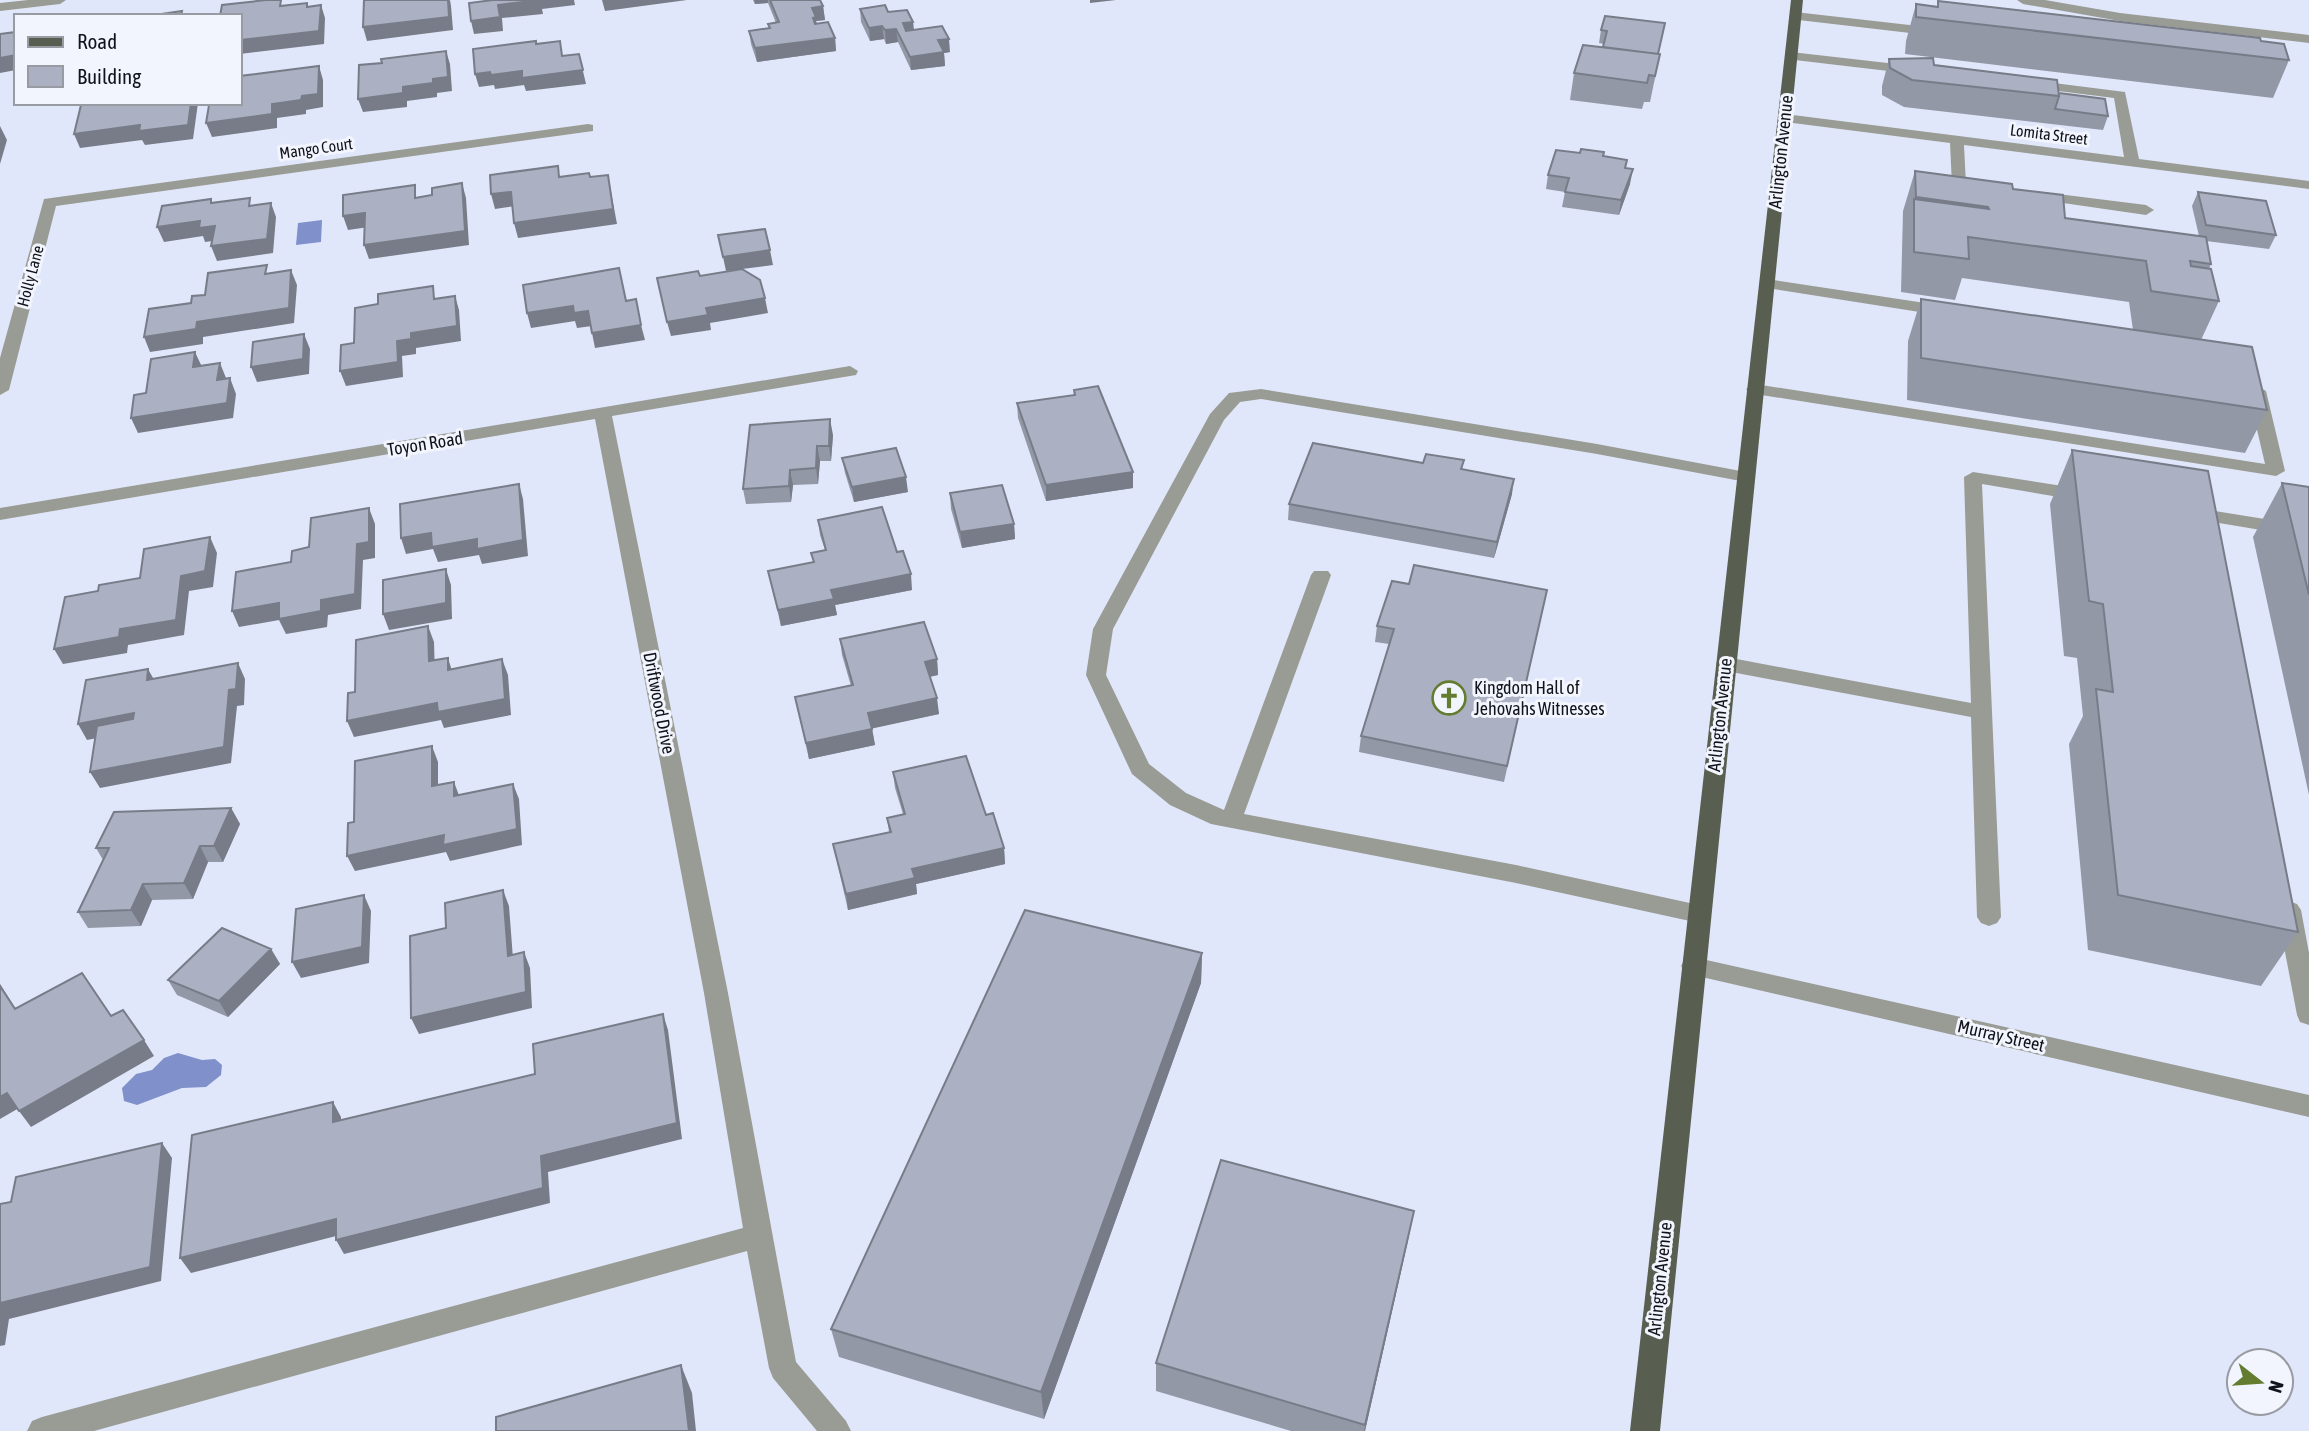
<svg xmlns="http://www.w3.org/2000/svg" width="2309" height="1431" font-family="'Asap Condensed',sans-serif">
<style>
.water{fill:#7f90cb}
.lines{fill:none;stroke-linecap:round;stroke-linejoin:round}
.minor{fill:#999c94;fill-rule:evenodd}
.major{fill:#585e50;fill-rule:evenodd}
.wall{fill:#9398a7}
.shaded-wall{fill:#787c88}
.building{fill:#abb1c2;stroke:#787c88;stroke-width:2}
.labels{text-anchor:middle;stroke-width:6;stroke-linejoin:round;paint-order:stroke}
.far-street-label{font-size:16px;fill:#11131a;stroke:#f2f5fd}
.street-label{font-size:18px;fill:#11131a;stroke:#f2f5fd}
.poi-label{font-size:18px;fill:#11131a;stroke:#f2f5fd;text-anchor:start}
</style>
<rect width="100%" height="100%" fill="#e1e7fa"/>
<path class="water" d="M 322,220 L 321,242 L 296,245 L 298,223 Z
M 178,1053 L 202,1060 L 215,1059 L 222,1065 L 221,1075 L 206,1087 L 182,1088 L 137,1105 L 124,1101 L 122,1088 L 136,1074 L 152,1070 L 164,1058 Z"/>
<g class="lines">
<path class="minor" d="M 28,0 L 66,0 L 60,4 L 0,11 L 0,3 Z
M 2017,0 L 2045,0 L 2120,13 L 2309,35 L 2309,43 L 2120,21 L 2023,4 Z
M 1795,12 L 1936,28 L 1942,32 L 1936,36 L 1790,19 L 1790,13 Z
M 1791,52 L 1914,66 L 1921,70 L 1914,74 L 1786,59 L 1786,53 Z
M 2030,80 L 2125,92 L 2139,159 L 2309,181 L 2309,189 L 1964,145 L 1966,185 L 1959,189 L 1952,185 L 1950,143 L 1785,122 L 1778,118 L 1785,114 L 2124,157 L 2114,98 L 2025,87 L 2023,84 Z
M 588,124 L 593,125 L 593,131 L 56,206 L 9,390 L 0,395 L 0,358 L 44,199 Z
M 2034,191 L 2146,205 L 2154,210 L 2146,215 L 2029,198 L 2027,195 L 2029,192 Z
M 1767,279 L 1945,306 L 1953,311 L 1945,316 L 1761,287 L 1759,284 L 1761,281 Z
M 850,366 L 858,371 L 856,375 L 612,416 L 728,993 L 796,1362 L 846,1421 L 851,1431 L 817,1431 L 773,1378 L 769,1368 L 747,1251 L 94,1431 L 27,1431 L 32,1421 L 42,1417 L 743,1228 L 704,993 L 595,419 L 0,520 L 0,508 Z
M 1755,384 L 2265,464 L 2248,391 L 2257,386 L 2266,391 L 2285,471 L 2276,476 L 1749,393 L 1746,389 Z
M 1261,389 L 1597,444 L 1746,472 L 1755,477 L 1746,482 L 1597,454 L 1261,399 L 1240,402 L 1224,420 L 1113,629 L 1106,675 L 1149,764 L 1186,793 L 1224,810 L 1311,575 L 1314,571 L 1328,571 L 1331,575 L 1244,814 L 1516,865 L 1699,905 L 1707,908 L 1711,914 L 1707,920 L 1699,923 L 1516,883 L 1211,824 L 1170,805 L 1132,774 L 1086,675 L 1093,629 L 1210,414 L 1229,393 Z
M 1973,472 L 2082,489 L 2091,495 L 2082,501 L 1982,484 L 2001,917 L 1997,923 L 1989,926 L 1981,923 L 1977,917 L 1971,717 L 1726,671 L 1719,669 L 1716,664 L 1719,659 L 1726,657 L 1971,703 L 1964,477 Z
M 2190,507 L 2309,526 L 2309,538 L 2183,517 L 2181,513 L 2183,509 Z
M 2289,901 L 2297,904 L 2301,910 L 2309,953 L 2309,1025 L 2300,1022 L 2297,1015 L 2277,910 L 2281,904 Z
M 1693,957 L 2309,1095 L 2309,1117 L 1693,975 L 1685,973 L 1681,966 L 1685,959 Z"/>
<path class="major" d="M 1791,0 L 1803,0 L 1660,1431 L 1630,1431 Z"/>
</g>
<path class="wall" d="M 753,0 L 820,0 L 823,6 L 825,20 L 816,21 L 817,23 L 835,38 L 836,51 L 757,62 L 751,44 L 749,31 L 769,28 L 768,24 L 776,23 L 768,3 L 755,4 Z
M 1938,1 L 2261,41 L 2289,60 L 2273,98 L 1905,54 L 1906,41 L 1916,4 L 1937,6 Z
M 860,9 L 913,22 L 914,30 L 950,52 L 944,53 L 945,66 L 911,70 L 898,42 L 886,44 L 884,39 L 870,41 L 861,22 Z
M 1605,16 L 1660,54 L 1650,102 L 1644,102 L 1642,109 L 1570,100 L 1574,73 L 1603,47 L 1604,44 L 1599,43 L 1601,30 Z
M 1889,59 L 1934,65 L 2059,93 L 2108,116 L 2103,130 L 1904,107 L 1882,95 L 1882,86 Z
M 1603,156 L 1626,168 L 1630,184 L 1619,215 L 1562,207 L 1565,192 L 1546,189 L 1548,175 Z
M 1915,171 L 2013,189 L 2065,218 L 2199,236 L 2192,206 L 2198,192 L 2276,235 L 2269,249 L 2206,241 L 2211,264 L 2209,269 L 2219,301 L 2201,340 L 2267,410 L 2245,453 L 1907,400 L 1908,341 L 1921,299 L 2133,330 L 2129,302 L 1962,278 L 1955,300 L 1901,292 L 1903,211 Z
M 1074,390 L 1133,472 L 1133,488 L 1046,501 L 1018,418 L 1017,403 L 1074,395 Z
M 833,435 L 831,461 L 820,461 L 818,484 L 793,485 L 791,502 L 746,504 L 743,489 Z
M 2072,450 L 2298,932 L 2261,986 L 2088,950 L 2069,744 L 2083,716 L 2077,658 L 2064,656 L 2050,504 Z
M 842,458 L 908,492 L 854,502 L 845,473 Z
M 1464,460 L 1462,469 L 1512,494 L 1494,558 L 1288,520 L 1289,504 L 1423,463 Z
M 2282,483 L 2309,487 L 2309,795 L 2253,537 Z
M 950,493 L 1014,524 L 1015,539 L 962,548 L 951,509 Z
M 818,520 L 897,552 L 912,590 L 835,605 L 837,615 L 781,626 L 768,571 L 813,562 L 825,550 L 820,535 Z
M 1544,605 L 1504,782 L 1359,752 L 1361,736 L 1389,644 L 1375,642 L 1377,626 Z
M 840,639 L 937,659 L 938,675 L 930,677 L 939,714 L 872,728 L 875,745 L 809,759 L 795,697 L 851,686 L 842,655 Z
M 893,772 L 986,815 L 1004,848 L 1005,864 L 916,884 L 917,894 L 848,910 L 833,844 L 889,832 L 887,818 L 903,814 L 895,788 Z
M 231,808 L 240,824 L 223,862 L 208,862 L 193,899 L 152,900 L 141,926 L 88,928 L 78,912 L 103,860 L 96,848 Z
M 271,949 L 280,964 L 228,1017 L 177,995 L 168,980 Z
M 1202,953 L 1201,983 L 1044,1419 L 839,1357 L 831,1329 Z
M 1414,1211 L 1408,1240 L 1365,1431 L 1291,1431 L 1156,1391 L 1156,1363 Z"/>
<path class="shaded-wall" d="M 450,0 L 451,6 L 453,30 L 367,41 L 363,27 Z
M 540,0 L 574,0 L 575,5 L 542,9 L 543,14 L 502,18 L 503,31 L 474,34 L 471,21 L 498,5 Z
M 602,0 L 687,0 L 605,11 Z
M 754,0 L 768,0 L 768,3 L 755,4 Z
M 1090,0 L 1116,0 L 1090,3 Z
M 321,5 L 325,18 L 324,44 L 240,54 L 240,40 Z
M 823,6 L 825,20 L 816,21 L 818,31 L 814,31 L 812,8 Z
M 913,22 L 914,35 L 904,37 L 903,23 Z
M 882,26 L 884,39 L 870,41 L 869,28 Z
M 896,29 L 898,42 L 886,44 L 885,30 Z
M 835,38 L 836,51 L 757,62 L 755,48 Z
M 949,39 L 950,52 L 944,53 L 945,66 L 911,70 L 910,57 L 938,40 Z
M 446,51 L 450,64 L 452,91 L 437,93 L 437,97 L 407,101 L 407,107 L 363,112 L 358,99 L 433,79 Z
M 579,54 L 586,84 L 526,91 L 524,85 L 495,89 L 494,85 L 479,87 L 475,74 L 490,72 Z
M 16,55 L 16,70 L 0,73 L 0,58 Z
M 319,66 L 323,80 L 323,107 L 306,110 L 306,114 L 277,118 L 277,128 L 212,137 L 206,123 L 302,96 Z
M 191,103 L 198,103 L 193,139 L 145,145 L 142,140 L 80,148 L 74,134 Z
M 0,126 L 7,140 L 0,164 Z
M 1633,169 L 1630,184 L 1619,215 L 1621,200 Z
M 608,175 L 617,224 L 518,238 L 514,223 Z
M 462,183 L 466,198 L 469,245 L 369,259 L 364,245 Z
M 511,192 L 515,206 L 495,209 L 491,194 Z
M 271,203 L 276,217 L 273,253 L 217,261 L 211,246 Z
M 365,213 L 369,227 L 348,230 L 343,216 Z
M 200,221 L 215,226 L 220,240 L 205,242 L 203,236 L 164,242 L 157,227 Z
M 770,250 L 773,265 L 726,271 L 723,257 Z
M 291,270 L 297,285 L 294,323 L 203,337 L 203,344 L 150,352 L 144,337 Z
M 455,296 L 459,310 L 461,341 L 416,348 L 416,354 L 402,356 L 403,377 L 346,386 L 340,371 L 411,333 Z
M 765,298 L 768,313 L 710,323 L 711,330 L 671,336 L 667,322 L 706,308 Z
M 573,306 L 588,311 L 592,326 L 577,328 L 575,321 L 531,328 L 527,313 Z
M 641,325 L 645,340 L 595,348 L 592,333 Z
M 304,334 L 310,349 L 309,374 L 257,382 L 251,367 Z
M 195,352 L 202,367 L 193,367 Z
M 220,363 L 226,378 L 224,396 L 217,380 Z
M 230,378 L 236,394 L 233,418 L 138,433 L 131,418 Z
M 830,419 L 833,435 L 831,461 L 829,446 Z
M 817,446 L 820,461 L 818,484 L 816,468 Z
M 790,470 L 793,485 L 791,502 L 789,486 Z
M 1133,472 L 1133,488 L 1046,501 L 1046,485 Z
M 906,477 L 908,492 L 854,502 L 852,487 Z
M 1514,479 L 1512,494 L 1494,558 L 1497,542 Z
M 519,484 L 523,499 L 528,556 L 482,564 L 479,555 L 438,562 L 433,549 L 406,554 L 401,538 Z
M 369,508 L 375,524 L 375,558 L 363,560 L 361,609 L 328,615 L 327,627 L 286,634 L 279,620 L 239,627 L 232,611 L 279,603 L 321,600 L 357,544 Z
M 1014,524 L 1015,539 L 962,548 L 960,532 Z
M 210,537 L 217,553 L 213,587 L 189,591 L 184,635 L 128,645 L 127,653 L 63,664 L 54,649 L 120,629 L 181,576 Z
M 446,569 L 451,585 L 452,619 L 389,630 L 383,614 Z
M 911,574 L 912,590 L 835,605 L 837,615 L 781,626 L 778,610 L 831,590 Z
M 428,626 L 434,642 L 435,677 L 429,661 Z
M 448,658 L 453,674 L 448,670 Z
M 502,659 L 508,675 L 511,715 L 444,728 L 441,720 L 354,737 L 347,721 Z
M 937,659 L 938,675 L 927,677 L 925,662 Z
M 238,663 L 245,679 L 244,705 L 237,706 L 231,763 L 100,788 L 90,772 L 229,690 Z
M 148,669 L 157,685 L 147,680 Z
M 937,698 L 939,714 L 870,729 L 868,713 Z
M 134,713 L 142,729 L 87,740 L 78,724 Z
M 872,729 L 875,745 L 809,759 L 806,743 Z
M 432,746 L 438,762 L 438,802 L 432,786 Z
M 454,782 L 460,798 L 454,796 Z
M 513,784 L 519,799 L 522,845 L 450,861 L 446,852 L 355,871 L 347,856 Z
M 231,808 L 240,824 L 223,862 L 214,846 Z
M 200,846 L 208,862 L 193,899 L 184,883 Z
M 1004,848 L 1005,864 L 916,884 L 917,894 L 848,910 L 846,894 L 912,869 Z
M 143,884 L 152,900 L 141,926 L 131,910 Z
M 503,890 L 509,906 L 514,972 L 508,956 Z
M 364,895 L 371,911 L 369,963 L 301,978 L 292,962 Z
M 271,949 L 280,964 L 228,1017 L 219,1001 Z
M 524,952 L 530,968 L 532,1008 L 419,1034 L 411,1018 Z
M 1202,953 L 1201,983 L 1044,1419 L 1041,1392 Z
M 0,984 L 26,1025 L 15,1009 L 0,986 Z
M 663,1014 L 668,1030 L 682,1139 L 548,1172 L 550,1203 L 344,1254 L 336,1240 L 541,1156 Z
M 144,1040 L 154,1056 L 31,1127 L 19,1111 Z
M 7,1093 L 19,1108 L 0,1119 L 0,1097 Z
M 333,1102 L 341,1117 L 341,1137 L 333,1122 Z
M 162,1143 L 172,1158 L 161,1281 L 9,1319 L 5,1345 L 0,1346 L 0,1303 Z
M 1414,1211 L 1408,1240 L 1365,1431 L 1364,1431 Z
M 336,1219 L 344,1234 L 191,1273 L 180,1258 Z
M 681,1365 L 692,1393 L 696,1431 L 689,1431 Z"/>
<path class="building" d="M 266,0 L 281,0 L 280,6 L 307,3 L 307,7 L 321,5 L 319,31 L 240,40 L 240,16 L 220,16 L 222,5 Z
M 364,0 L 448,0 L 449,17 L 363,27 Z
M 493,0 L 540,0 L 498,5 L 500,17 L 471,21 L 469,3 Z
M 770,0 L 820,0 L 823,6 L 812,8 L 816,17 L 813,18 L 815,24 L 828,22 L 835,38 L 755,48 L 749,31 L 770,28 L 768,24 L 779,22 Z
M 1938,1 L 2260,38 L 2261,41 L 2284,44 L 2289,60 L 1916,17 L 1916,4 L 1938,7 Z
M 885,5 L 888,12 L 907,10 L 913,22 L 903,23 L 906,31 L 942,26 L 949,39 L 938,40 L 944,52 L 910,57 L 896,29 L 885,30 L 882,26 L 869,28 L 860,9 Z
M 182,11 L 181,16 L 148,16 Z
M 1605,16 L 1665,23 L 1658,54 L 1603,47 L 1607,31 L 1601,30 Z
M 16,32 L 16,55 L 0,58 L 0,34 Z
M 536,41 L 536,44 L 560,41 L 562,56 L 579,54 L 583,70 L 522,78 L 522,71 L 491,75 L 490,72 L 475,74 L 473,49 Z
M 1583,45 L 1660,54 L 1655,76 L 1649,75 L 1647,83 L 1574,73 Z
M 446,51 L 448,77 L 433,79 L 433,83 L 403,87 L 403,93 L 358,99 L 359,65 L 382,63 L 381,59 Z
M 1933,58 L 1934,65 L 2057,80 L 2059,96 L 1912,80 L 1890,68 L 1889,59 Z
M 319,66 L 318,94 L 302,96 L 301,100 L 272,104 L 272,114 L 206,123 L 209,105 L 221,103 L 240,103 L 240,76 Z
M 2059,93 L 2105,99 L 2108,116 L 2055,109 L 2059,96 Z
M 97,103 L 191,103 L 188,125 L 139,131 L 140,125 L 74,134 L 81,105 Z
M 1581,149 L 1604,152 L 1603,156 L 1627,160 L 1625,168 L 1633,169 L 1621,200 L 1565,192 L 1569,178 L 1548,175 L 1556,150 L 1580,153 Z
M 558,166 L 559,177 L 589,173 L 590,177 L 608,175 L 613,209 L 514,223 L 511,192 L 491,194 L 490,175 Z
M 1915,171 L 2012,184 L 2013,189 L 2063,195 L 2065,218 L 2206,237 L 2211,264 L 2190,261 L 2191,266 L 2211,269 L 2219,301 L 2151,291 L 2146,261 L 1968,237 L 1969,259 L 1914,252 L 1914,199 L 1989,209 L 1988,207 L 1916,197 Z
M 462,183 L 465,231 L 364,245 L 365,213 L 343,216 L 343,195 L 415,185 L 415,198 L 432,195 L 432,188 Z
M 2198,192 L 2266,201 L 2276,235 L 2206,225 Z
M 250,198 L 249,206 L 271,203 L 267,239 L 211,246 L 215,226 L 199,228 L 200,221 L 157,227 L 162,206 L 211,199 L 211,203 Z
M 765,229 L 770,250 L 723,257 L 718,235 Z
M 267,265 L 265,274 L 291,270 L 289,308 L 197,322 L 196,329 L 144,337 L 149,309 L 191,303 L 192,296 L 205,295 L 208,273 Z
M 619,268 L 626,301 L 636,299 L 641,325 L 592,333 L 588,311 L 574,313 L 573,306 L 527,313 L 523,285 Z
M 742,269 L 760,280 L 765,298 L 706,308 L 708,315 L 667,322 L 657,278 L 698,271 L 700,276 Z
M 433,286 L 434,299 L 455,296 L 457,326 L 411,333 L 411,339 L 397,341 L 398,362 L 340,371 L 341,345 L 354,343 L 355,308 L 378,304 L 378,294 Z
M 1921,299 L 2252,347 L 2267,410 L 1921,358 Z
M 304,334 L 303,359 L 251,367 L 253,342 Z
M 195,352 L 193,367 L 220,363 L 217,380 L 230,378 L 227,403 L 131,418 L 134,395 L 146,393 L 151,359 Z
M 1098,386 L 1133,472 L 1046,485 L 1017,403 L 1075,395 L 1074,390 Z
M 830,419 L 829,446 L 817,446 L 816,468 L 790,470 L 789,486 L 743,489 L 750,425 Z
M 1313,443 L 1423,463 L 1426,454 L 1464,460 L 1461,469 L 1514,479 L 1497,542 L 1289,504 Z
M 896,448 L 906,477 L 852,487 L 842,458 Z
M 2072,450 L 2208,471 L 2298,932 L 2118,895 L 2096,689 L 2113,692 L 2103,604 L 2089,601 Z
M 2282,483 L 2309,487 L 2309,595 Z
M 519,484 L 523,540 L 477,549 L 477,539 L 432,547 L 431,533 L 401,538 L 400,504 Z
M 1002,485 L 1014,524 L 960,532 L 950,493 Z
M 882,507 L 897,552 L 903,551 L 911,574 L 831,590 L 834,599 L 778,610 L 768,571 L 814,562 L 811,553 L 826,550 L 818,520 Z
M 369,508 L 369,542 L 357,544 L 355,594 L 321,600 L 321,611 L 279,619 L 279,603 L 232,611 L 236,572 L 291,562 L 292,551 L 309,547 L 311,518 Z
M 210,537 L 205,571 L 181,576 L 176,620 L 120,629 L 119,637 L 54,649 L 65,597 L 98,591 L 99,585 L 140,578 L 144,549 Z
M 1414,565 L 1547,590 L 1507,766 L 1361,736 L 1394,629 L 1377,626 L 1392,581 L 1409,584 Z
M 446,569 L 446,603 L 383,614 L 383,580 Z
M 924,622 L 937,659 L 925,662 L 937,698 L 868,713 L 872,729 L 806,743 L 795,697 L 853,685 L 840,639 Z
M 428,626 L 429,661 L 448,658 L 448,670 L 502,659 L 505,699 L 438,712 L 437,703 L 347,721 L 348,693 L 355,692 L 356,640 Z
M 238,663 L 236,689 L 229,690 L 224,747 L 90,772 L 97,726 L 133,719 L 134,713 L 78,724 L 86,680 L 148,669 L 147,680 Z
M 432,746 L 432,786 L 454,782 L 454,796 L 513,784 L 517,829 L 443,845 L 444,835 L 347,856 L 348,823 L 354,822 L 355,761 Z
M 966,756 L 986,815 L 993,813 L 1004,848 L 912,869 L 915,878 L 846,894 L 833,844 L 891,832 L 887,818 L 905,814 L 893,772 Z
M 231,808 L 214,846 L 200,846 L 184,883 L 143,884 L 131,910 L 78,912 L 109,848 L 96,848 L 114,812 Z
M 503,890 L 508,956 L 524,952 L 526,992 L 411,1018 L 410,936 L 446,928 L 445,903 Z
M 364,895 L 362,947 L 292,962 L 296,909 Z
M 1025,910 L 1202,953 L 1041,1392 L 831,1329 Z
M 222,928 L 271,949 L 219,1001 L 168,980 Z
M 82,973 L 111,1016 L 123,1010 L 144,1040 L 19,1111 L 7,1093 L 0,1097 L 0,986 L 15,1009 Z
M 663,1014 L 677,1123 L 541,1156 L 543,1188 L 336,1240 L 336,1219 L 180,1258 L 192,1135 L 333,1102 L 333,1122 L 535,1074 L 533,1044 Z
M 162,1143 L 150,1267 L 0,1303 L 0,1204 L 11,1202 L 16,1177 Z
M 1221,1160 L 1414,1211 L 1365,1425 L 1156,1363 Z
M 681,1365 L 689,1431 L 496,1431 L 496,1417 Z"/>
<defs>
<symbol id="church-ring" viewBox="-11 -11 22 22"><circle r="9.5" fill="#f2f5fd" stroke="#647c2f" stroke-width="1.5"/><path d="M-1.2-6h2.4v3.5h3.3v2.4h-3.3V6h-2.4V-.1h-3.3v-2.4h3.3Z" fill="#647c2f"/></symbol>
</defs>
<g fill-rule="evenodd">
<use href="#church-ring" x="1430" y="679" width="38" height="38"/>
</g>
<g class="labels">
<g class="far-street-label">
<text transform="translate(2049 134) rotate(7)" y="6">Lomita Street</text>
<text transform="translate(316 148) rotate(-8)" y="6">Mango Court</text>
<text transform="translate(30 276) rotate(-75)" y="6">Holly Lane</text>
</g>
<g class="street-label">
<text transform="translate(1781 152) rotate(-84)" y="6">Arlington Avenue</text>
<text transform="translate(425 444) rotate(-9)" y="6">Toyon Road</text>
<text transform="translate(659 703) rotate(79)" y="6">Driftwood Drive</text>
<text transform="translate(1720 715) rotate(-84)" y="6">Arlington Avenue</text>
<text transform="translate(2001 1036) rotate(13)" y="6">Murray Street</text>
<text transform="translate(1660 1279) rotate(-84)" y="6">Arlington Avenue</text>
</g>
<g class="poi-label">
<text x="1474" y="694">Kingdom Hall of<tspan x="1474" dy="21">Jehovahs Witnesses</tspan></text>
</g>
</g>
<rect x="14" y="14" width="228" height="91" fill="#f2f5fd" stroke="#989ba2" stroke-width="2"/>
<rect x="28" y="37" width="35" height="10" fill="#585e50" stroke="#989ba2" stroke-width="2"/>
<text x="77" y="49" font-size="21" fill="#11131a">Road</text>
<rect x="28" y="66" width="35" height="21" fill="#abb1c2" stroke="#989ba2" stroke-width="2"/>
<text x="77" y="84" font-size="21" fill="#11131a">Building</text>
<g transform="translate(2260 1382) rotate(107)"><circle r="33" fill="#f2f5fd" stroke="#989ba2" stroke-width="2"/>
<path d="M0-5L12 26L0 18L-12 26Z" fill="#647c2f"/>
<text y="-10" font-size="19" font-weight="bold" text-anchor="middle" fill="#11131a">N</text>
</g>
</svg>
